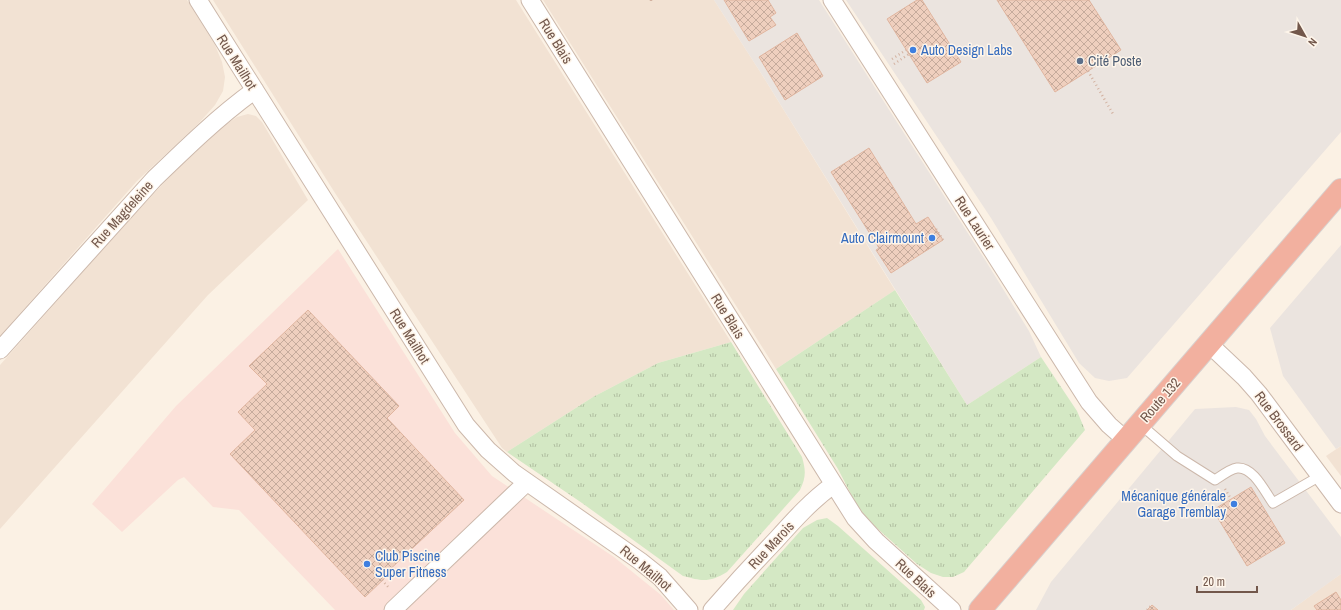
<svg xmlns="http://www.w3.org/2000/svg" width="1341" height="610" font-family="'Archivo Narrow',sans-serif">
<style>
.residential{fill:#f2e2d3}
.commercial{fill:#fbe1d9}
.industrial{fill:#ebe4df}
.grass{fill:url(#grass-tufts)}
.building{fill:url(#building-cross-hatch);stroke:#e0b59f}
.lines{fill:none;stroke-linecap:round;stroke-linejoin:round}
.lane-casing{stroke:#ccb8ab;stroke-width:11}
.street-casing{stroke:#ccb8ab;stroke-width:19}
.highway-casing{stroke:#d8d0cd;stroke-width:24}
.path{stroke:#d3b2a1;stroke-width:2.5;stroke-dasharray:1 3;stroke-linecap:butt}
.lane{stroke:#fff;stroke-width:9}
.street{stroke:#fff;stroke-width:17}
.highway{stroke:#f2b09f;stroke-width:22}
.shop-dot{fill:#3f7fe0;stroke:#fef5ea;stroke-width:1.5}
.service-dot{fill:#5c6f8a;stroke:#fef5ea;stroke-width:1.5}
.labels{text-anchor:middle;stroke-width:3;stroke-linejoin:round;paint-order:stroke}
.street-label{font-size:14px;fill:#72574b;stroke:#fef5ea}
.shop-label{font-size:14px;fill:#366cbe;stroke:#fef5ea;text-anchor:start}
.service-label{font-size:14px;fill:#4e5e75;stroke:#fef5ea;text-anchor:start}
</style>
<defs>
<pattern id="grass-tufts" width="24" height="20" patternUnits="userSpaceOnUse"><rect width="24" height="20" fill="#d4e8c4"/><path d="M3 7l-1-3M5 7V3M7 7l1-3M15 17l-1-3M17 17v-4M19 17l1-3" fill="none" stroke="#b0bfa1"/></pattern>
<pattern id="building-cross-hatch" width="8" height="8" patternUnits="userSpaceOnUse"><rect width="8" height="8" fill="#efcfbe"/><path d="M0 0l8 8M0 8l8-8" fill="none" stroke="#c6ab9c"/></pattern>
</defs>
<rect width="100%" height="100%" fill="#fbf1e4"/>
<path class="residential" d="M 0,0 L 187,0 L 215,45 L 222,62 L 225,77 L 223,91 L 215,105 L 199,123 L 137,181 L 0,336 Z
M 213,0 L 516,0 L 731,342 L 658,363 L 593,397 L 507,452 L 502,448 L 335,193 Z
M 543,0 L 714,0 L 759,70 L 895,290 L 776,369 Z
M 248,114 L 256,116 L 262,122 L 308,200 L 208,295 L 0,529 L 0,365 L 129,220 L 177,169 L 225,125 L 237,117 Z
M 1341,446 L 1341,476 L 1326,456 Z
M 1341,574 L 1341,610 L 1291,610 L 1328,583 Z"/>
<path class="commercial" d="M 338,249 L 455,433 L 492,476 L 614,557 L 661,595 L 674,610 L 335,610 L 239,510 L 213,507 L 184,477 L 178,480 L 122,532 L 92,504 L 176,406 Z"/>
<path class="industrial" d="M 714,0 L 819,0 L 987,263 L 1029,331 L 1041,357 L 967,405 L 759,70 Z
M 846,0 L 1341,0 L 1341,132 L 1127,378 L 1109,381 L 1095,378 L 1079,363 L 991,218 Z
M 1341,245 L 1341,446 L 1336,449 L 1283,376 L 1270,328 Z
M 1236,407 L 1249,410 L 1256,419 L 1265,436 L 1341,537 L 1341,574 L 1291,610 L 1036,610 L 1051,582 L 1195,409 Z"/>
<path class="grass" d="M 895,290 L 967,405 L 1041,357 L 1077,411 L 1085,430 L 964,572 L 953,577 L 943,577 L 931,573 L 917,564 L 869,521 L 856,504 L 838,469 L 776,369 Z
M 731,342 L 802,457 C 806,471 806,477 800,490 L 727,572 C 709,583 702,581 683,576 L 582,503 L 507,452 L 593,397 L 658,363 Z
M 827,518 L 838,526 L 921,600 L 925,607 L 924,610 L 733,610 L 744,594 L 803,528 L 817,520 Z"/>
<path class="building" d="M 724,0 L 768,0 L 776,13 L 770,17 L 776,25 L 749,41 Z
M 917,0 L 922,0 L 961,62 L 927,83 L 887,19 Z
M 997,0 L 1089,0 L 1121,50 L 1055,92 Z
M 797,33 L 823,76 L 785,100 L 759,57 Z
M 869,148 L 916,224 L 928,217 L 943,240 L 891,273 L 876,250 L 879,248 L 831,172 Z
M 308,310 L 399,406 L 387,418 L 464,500 L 385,574 L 387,576 L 365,597 L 230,454 L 255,430 L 238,412 L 267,384 L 249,366 Z
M 1251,487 L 1285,543 L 1247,566 L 1213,510 Z
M 1336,592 L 1341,600 L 1341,610 L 1317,610 L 1314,606 Z
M 1152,605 L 1158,610 L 1147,610 Z"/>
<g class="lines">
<defs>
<path id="lane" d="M 1140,424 L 1177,456 L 1215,480 C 1221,476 1230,469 1237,468 C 1253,466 1265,492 1273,503 L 1320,476"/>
<path id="street" d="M 198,0 L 466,425 L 488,450 L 514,473 L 640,561 L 660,577 L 689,610
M 530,0 L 855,518 L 876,541 L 952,610
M 832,0 L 1089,402 L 1109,425 L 1126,440
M 1209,344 L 1244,377 L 1259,394 L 1341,504
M 0,350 L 154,179 C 186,148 219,116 255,90
M 393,610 L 527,482
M 712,610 C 733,586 754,563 776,540 C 794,520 812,500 833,485"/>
<path id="highway" d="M 980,610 L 1341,190"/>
</defs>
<use href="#lane" class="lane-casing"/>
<use href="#street" class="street-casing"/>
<use href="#highway" class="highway-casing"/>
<path class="path" d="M 651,0 L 651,1
M 892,59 L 906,50
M 894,64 L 909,54
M 1088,71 L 1113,114
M 936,229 L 943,240
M 1225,489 L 1231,499
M 382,580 L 390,589
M 1147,610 L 1152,605"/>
<use href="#lane" class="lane"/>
<use href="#street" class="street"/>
<use href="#highway" class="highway"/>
</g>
<g class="shop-dot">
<circle cx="913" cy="50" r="4"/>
<circle cx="932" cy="238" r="4"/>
<circle cx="1234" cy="504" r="4"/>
<circle cx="367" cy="564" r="4"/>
</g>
<circle class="service-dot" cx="1080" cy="61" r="4"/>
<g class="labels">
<g class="street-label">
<text transform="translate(556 41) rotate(58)" y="5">Rue Blais</text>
<text transform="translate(237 62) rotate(58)" y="5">Rue Mailhot</text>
<text transform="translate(122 214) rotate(-48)" y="5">Rue Magdeleine</text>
<text transform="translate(975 223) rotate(57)" y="5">Rue Laurier</text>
<text transform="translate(728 316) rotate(58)" y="5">Rue Blais</text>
<text transform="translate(410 336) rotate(58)" y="5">Rue Mailhot</text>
<text transform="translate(1160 400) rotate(-49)" y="5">Route 132</text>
<text transform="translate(1279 421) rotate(53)" y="5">Rue Brossard</text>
<text transform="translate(771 545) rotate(-47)" y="5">Rue Marois</text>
<text transform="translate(646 568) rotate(40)" y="5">Rue Mailhot</text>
<text transform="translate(916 578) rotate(43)" y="5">Rue Blais</text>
</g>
<g class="shop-label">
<text x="921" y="55">Auto Design Labs</text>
<text x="924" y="243" text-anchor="end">Auto Clairmount</text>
<text x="1226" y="501" text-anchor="end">Mécanique générale<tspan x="1226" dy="16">Garage Tremblay</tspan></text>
<text x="375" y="561">Club Piscine<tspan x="375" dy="16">Super Fitness</tspan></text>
</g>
<g class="service-label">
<text x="1088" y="66">Cité Poste</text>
</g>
</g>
<g transform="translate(1305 36) rotate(129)" stroke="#fef5ea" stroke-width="3" paint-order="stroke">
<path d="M0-3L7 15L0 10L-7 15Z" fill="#72574b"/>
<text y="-6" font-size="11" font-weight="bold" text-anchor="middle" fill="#72574b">N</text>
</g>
<path d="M1197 586v6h60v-6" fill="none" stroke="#72574b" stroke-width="2"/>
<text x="1203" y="586" font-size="12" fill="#72574b" stroke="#fef5ea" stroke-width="3" paint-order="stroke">20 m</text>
</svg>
